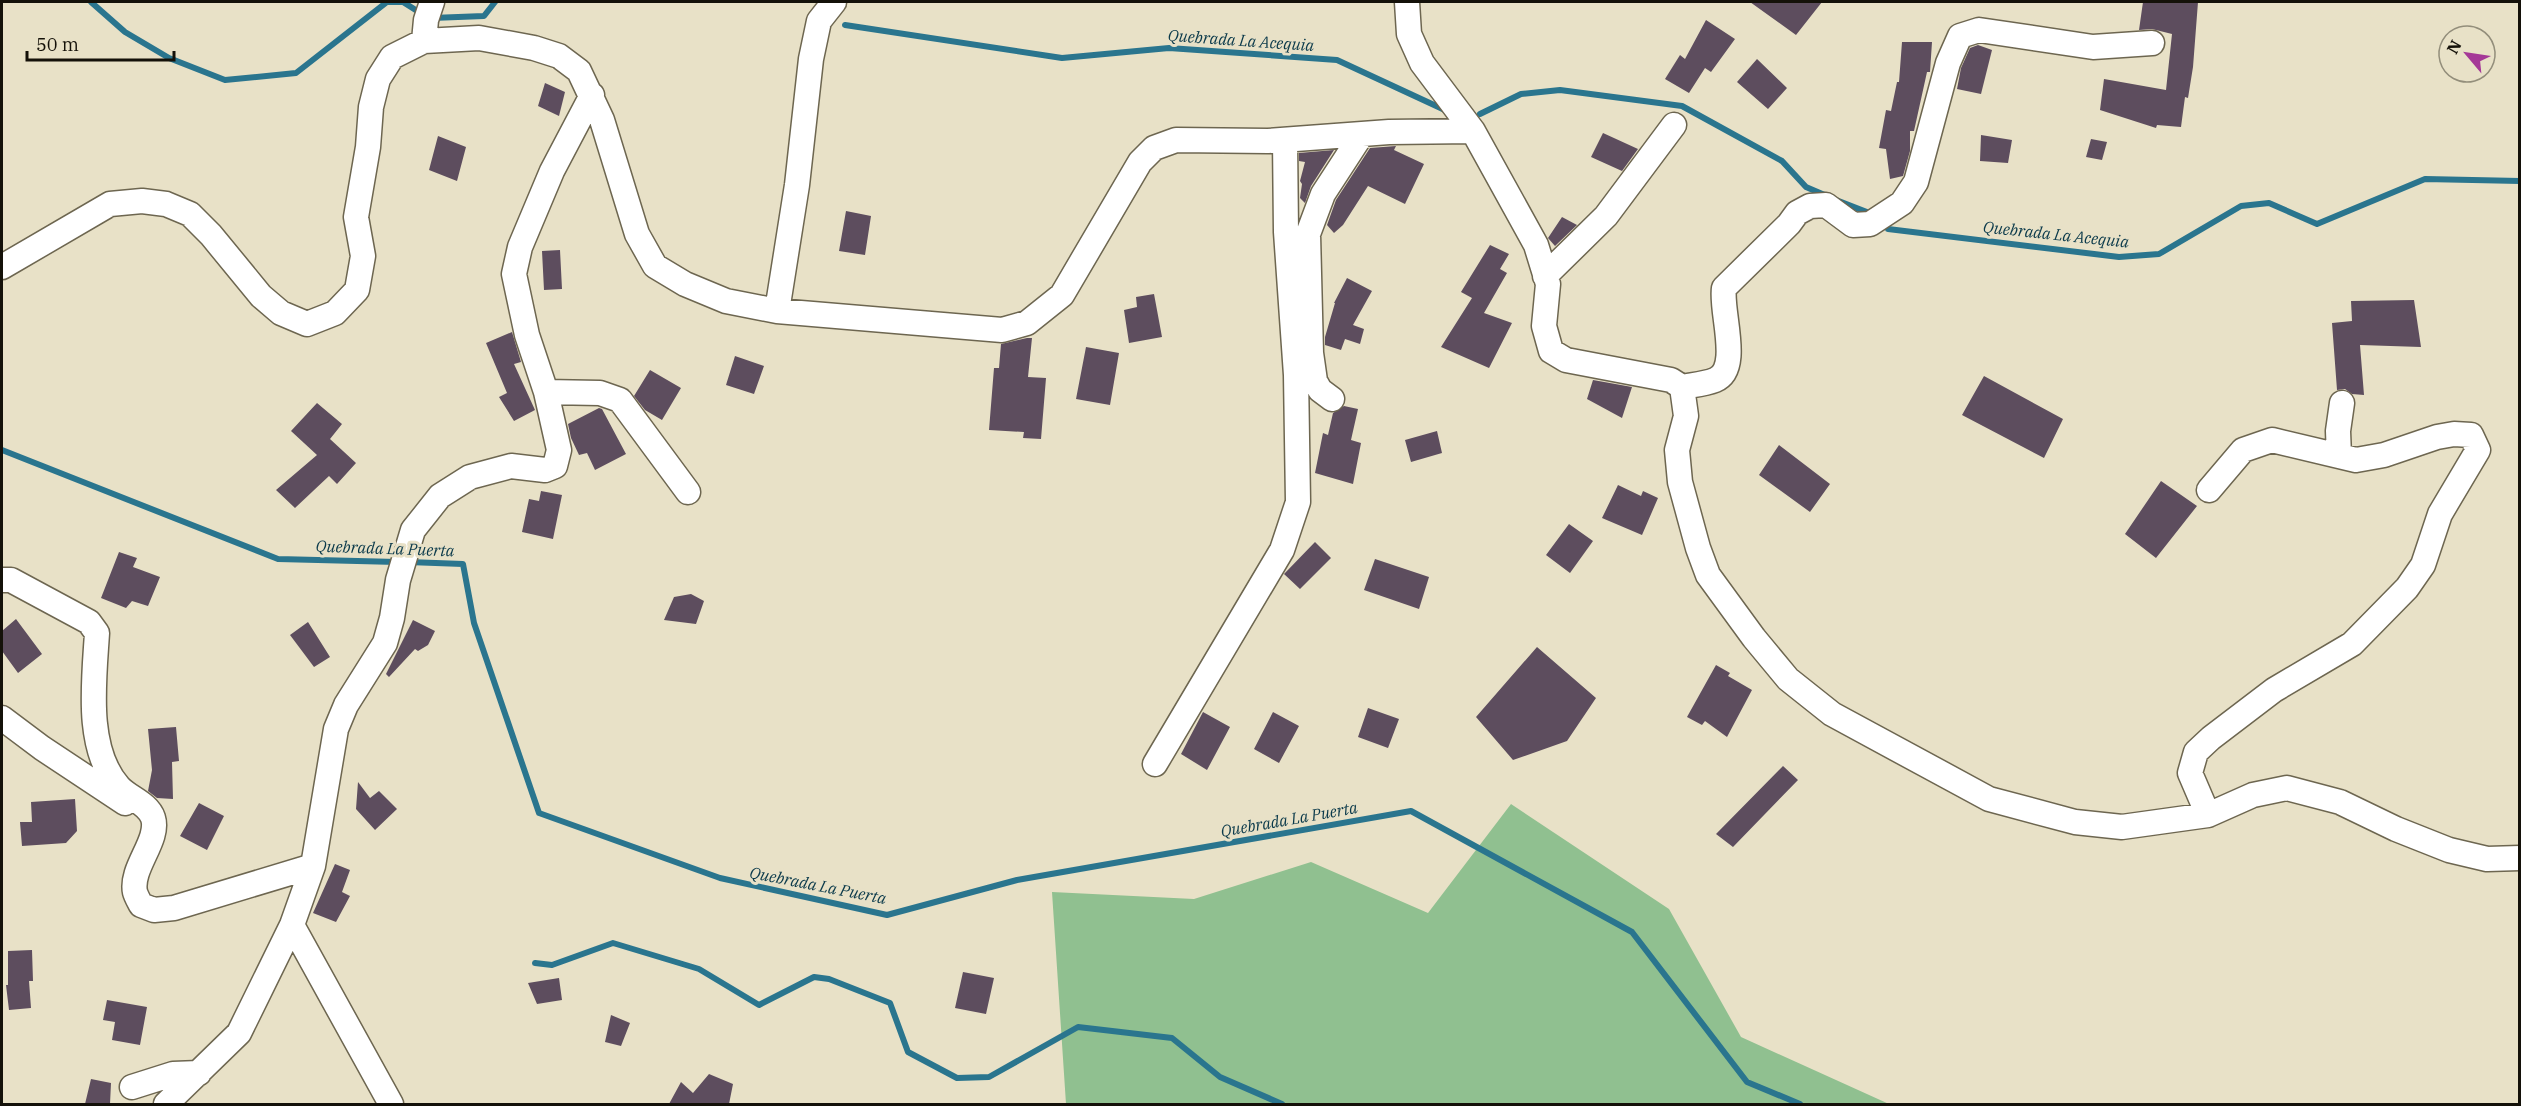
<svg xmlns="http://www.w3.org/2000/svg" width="2521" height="1106" font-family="'IBM Plex Serif',serif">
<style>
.green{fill:#90c090}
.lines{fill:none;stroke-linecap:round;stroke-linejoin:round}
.stream{stroke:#2a758e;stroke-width:6}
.building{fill:#5d4d5e}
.minor-casing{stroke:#6d6650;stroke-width:27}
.minor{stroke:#fff;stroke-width:24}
.labels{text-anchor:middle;stroke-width:6;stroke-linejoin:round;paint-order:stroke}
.water-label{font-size:16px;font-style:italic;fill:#0a394a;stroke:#e8e1c7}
</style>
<rect width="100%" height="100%" fill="#e8e1c7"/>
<path class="green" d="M 1511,804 L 1669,909 L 1741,1037 L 1889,1104 L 1066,1104 L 1052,892 L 1194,899 L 1311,862 L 1428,913 Z"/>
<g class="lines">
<path class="stream" d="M 91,2 L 125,32 L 169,58 L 225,80 L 296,73 L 387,2
M 387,2 L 403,2 L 422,14
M 432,18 L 484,16 L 495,2
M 845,25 L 1062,58 L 1169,48 L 1337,60 L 1447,111
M 1480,114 L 1521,94 L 1560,90 L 1682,106 L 1782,161 L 1806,187 L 1827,196
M 1836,200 L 1872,214
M 1888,229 L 2119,257 L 2159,254 L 2241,206 L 2269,203 L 2317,224 L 2425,179 L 2520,181
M 2,450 L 278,559 L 397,562
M 408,562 L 463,564 L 474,623 L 539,813 L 720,878 L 887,915 L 1017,880 L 1411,811 L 1632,932 L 1747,1082 L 1800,1104
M 535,963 L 552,965 L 613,943 L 699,969 L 759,1005 L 814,977 L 829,979 L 890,1003 L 908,1052 L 957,1078 L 989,1077 L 1078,1027 L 1172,1038 L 1220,1077 L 1282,1104"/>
</g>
<path class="building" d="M 1750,2 L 1822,2 L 1796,35 Z
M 2143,2 L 2198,2 L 2193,67 L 2188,98 L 2185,97 L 2181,127 L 2157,125 L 2156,128 L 2100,110 L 2104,79 L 2166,90 L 2172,34 L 2152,29 L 2139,30 Z
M 1706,20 L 1735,39 L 1711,72 L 1705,68 L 1689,93 L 1665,79 L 1680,55 L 1685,59 Z
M 1902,42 L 1932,42 L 1930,72 L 1927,72 L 1914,131 L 1910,131 L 1910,151 L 1903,176 L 1890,179 L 1886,149 L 1879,148 L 1886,110 L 1891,111 L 1897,82 L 1899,82 Z
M 1978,45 L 1992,50 L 1981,94 L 1957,89 L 1961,68 L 1970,48 Z
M 1757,59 L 1787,88 L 1768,109 L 1737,82 Z
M 545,83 L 565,92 L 559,116 L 538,106 Z
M 1603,133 L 1638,149 L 1622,171 L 1591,157 Z
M 1981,135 L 2012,140 L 2008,163 L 1980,161 Z
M 438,136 L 466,147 L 457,181 L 429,170 Z
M 2091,139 L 2107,142 L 2102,160 L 2086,157 Z
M 1396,146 L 1394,150 L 1424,164 L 1405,204 L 1368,186 L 1343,225 L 1334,233 L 1327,225 L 1336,200 L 1370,148 Z
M 1334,150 L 1311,186 L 1305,203 L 1300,198 L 1302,184 L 1300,181 L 1305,162 L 1299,161 L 1299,153 Z
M 846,211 L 871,216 L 865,255 L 839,251 Z
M 1562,217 L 1577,225 L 1555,246 L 1548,238 Z
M 1490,245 L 1509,254 L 1500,269 L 1507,273 L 1484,313 L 1512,323 L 1489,368 L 1441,347 L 1472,298 L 1461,292 Z
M 560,250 L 562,289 L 544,290 L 542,251 Z
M 1347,278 L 1372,291 L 1353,325 L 1364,329 L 1360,344 L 1345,339 L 1341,350 L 1325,345 L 1325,337 L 1335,303 L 1334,303 Z
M 1154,294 L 1162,337 L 1129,343 L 1124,310 L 1137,307 L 1136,297 Z
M 2414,300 L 2421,347 L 2360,345 L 2364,395 L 2352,394 L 2345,389 L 2337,390 L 2332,323 L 2352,321 L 2351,301 Z
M 512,332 L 521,362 L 514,364 L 535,410 L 514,421 L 499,397 L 507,393 L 486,343 Z
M 1027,338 L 1032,338 L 1028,377 L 1046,378 L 1041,439 L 1023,438 L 1024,432 L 989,430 L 994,368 L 999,368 L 1001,344 Z
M 1086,347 L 1119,353 L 1110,405 L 1076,399 Z
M 735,356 L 764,366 L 754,394 L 726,385 Z
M 650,370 L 681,388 L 662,420 L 645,410 L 634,396 Z
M 1984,376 L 2063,419 L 2044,458 L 1962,415 Z
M 1593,380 L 1632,387 L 1622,418 L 1587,399 Z
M 317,403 L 342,424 L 330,439 L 356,463 L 337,484 L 329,476 L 295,508 L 276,490 L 317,455 L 291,431 Z
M 1344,406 L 1358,409 L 1351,440 L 1361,443 L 1353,484 L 1315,473 L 1323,433 L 1328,435 L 1333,413 Z
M 599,408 L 602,409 L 626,454 L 595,470 L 587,453 L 579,455 L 571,438 L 568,424 Z
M 1437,431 L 1442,453 L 1411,462 L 1405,440 Z
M 1779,445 L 1830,484 L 1810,512 L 1759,475 Z
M 2161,481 L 2197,506 L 2156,558 L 2125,534 Z
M 1618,485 L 1641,496 L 1643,491 L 1658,498 L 1642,535 L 1602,518 Z
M 541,491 L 562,495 L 553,539 L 522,532 L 529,499 L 539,501 Z
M 1569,524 L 1593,541 L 1570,573 L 1546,555 Z
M 1315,542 L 1331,558 L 1300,589 L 1284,574 Z
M 119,552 L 137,558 L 133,567 L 160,577 L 148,606 L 132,601 L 126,608 L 101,598 Z
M 1375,559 L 1429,577 L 1419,609 L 1364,590 Z
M 691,594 L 704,601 L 696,624 L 664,620 L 674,597 Z
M 16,619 L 42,654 L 18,673 L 2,651 L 2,631 Z
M 413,620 L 435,631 L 428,645 L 418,651 L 415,649 L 389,677 L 386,674 Z
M 308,622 L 330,657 L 314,667 L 290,635 Z
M 1537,647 L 1596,698 L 1567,741 L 1513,760 L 1476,717 Z
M 1716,665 L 1730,673 L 1728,676 L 1752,690 L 1727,737 L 1705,721 L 1702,725 L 1687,717 Z
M 1368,708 L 1399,719 L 1388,748 L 1358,737 Z
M 1203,712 L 1230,727 L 1207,770 L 1181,754 Z
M 1273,712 L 1299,726 L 1279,763 L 1254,749 Z
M 176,727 L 179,761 L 172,762 L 173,799 L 157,798 L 148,791 L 152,770 L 148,729 Z
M 1783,766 L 1798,780 L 1733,847 L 1716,834 Z
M 358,782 L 370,798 L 379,791 L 397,809 L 375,830 L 356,809 Z
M 75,799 L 77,831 L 66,843 L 22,846 L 20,822 L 32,822 L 31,802 Z
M 199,803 L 224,816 L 207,850 L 180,836 Z
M 335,864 L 350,870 L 342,892 L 350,896 L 336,922 L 313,913 Z
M 32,950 L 33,981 L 29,981 L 31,1008 L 9,1010 L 6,985 L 8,985 L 8,951 Z
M 963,972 L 994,978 L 986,1014 L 955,1008 Z
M 559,978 L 562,1000 L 537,1004 L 528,983 Z
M 107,1000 L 147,1007 L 140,1045 L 112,1040 L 115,1022 L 103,1020 Z
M 611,1015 L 630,1023 L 621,1046 L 605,1042 Z
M 709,1074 L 733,1084 L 729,1104 L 669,1104 L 681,1082 L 693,1093 Z
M 91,1079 L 111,1083 L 110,1104 L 85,1104 Z"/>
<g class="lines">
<defs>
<path id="minor" d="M 1407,2 L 1409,34 L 1422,63 L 1473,131 L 1536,245 L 1548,284 L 1544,326 L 1551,351 L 1566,360 L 1671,380 L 1682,387 L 1686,416 L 1677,450 L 1680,482 L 1698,548 L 1708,575 L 1754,638 L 1788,679 L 1832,714 L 1989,799 L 2075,822 L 2122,827 L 2208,815 L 2253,795 L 2287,788 L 2340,802 L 2396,829 L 2449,850 L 2487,859 L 2520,858
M 424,41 L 426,20 L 432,2
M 2,267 L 110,204 L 142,201 L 166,204 L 190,214 L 211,235 L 261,296 L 281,313 L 307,324 L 335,313 L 357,290 L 363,256 L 356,217 L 368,147 L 371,107 L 378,79 L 392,57 L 424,41 L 479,38 L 534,48 L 559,56 L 579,71 L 602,120 L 637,234 L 655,266 L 685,284 L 726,301 L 777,311 L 1002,330 L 1027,323 L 1062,295 L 1140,162 L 1154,148 L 1176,140 L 1268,141 L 1389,132 L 1473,131
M 1545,276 L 1606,216 L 1674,125
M 777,311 L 797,185 L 811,59 L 819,21 L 834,2
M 1682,387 C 1692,385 1705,384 1715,380 C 1742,369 1720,311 1724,288 L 1789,224 L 1797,213 L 1810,206 L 1826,205 L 1853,225 L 1870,224 L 1902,203 L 1916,182 L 1948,63 L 1960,36 L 1979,30 L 2093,47 L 2152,43
M 546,392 L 600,393 L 620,400 L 688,492
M 1332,399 L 1320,390 L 1315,381 L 1311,353 L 1308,234 L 1323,194 L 1362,134
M 2339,456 L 2338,431 L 2342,403
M 2,580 L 11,580 L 89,622 L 97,633 C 94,681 85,749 119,787 C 129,798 148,803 153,818 C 160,840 130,868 135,892 C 136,896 139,901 141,905 L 154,910 L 174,908 L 313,866
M 2,718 L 42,748 L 125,803
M 1155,764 L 1282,550 L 1298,502 L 1296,375 L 1286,232 L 1285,140
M 2208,815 L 2190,773 L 2196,752 L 2211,738 L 2274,690 L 2352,644 L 2407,588 L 2423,565 L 2440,514 L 2478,450 L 2471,435 L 2454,434 L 2437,437 L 2384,455 L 2356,460 L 2272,440 L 2243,450 L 2209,490
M 292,925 L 391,1104
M 132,1087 L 173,1074 L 199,1073
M 166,1104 L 239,1033 L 292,925 L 313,866 L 336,729 L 346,705 L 385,643 L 392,618 L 398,580 L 413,530 L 440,496 L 470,477 L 511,466 L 545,470 L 555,466 L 559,450 L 546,392 L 527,335 L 514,274 L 520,247 L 552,171 L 592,95"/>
</defs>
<use href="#minor" class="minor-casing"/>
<use href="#minor" class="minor"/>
</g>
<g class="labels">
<g class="water-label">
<text transform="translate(1241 40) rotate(4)" y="6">Quebrada La Acequia</text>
<text transform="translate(2056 234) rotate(6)" y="6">Quebrada La Acequia</text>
<text transform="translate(385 548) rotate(2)" y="6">Quebrada La Puerta</text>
<text transform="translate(1289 819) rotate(-10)" y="6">Quebrada La Puerta</text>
<text transform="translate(818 885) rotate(11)" y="6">Quebrada La Puerta</text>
</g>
</g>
<rect width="2521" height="1106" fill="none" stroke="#141109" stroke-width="6"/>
<g transform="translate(2467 54) rotate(299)"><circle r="28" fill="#e8e1c7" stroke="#938e7b" stroke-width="1.5"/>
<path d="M0-4.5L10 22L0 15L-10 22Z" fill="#a53897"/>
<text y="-9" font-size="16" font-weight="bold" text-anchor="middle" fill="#141109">N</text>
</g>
<path d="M27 51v9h147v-9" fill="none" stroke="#141109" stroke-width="3"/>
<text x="36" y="51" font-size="18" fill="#141109" stroke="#e8e1c7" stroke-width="4.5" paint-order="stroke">50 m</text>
</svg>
